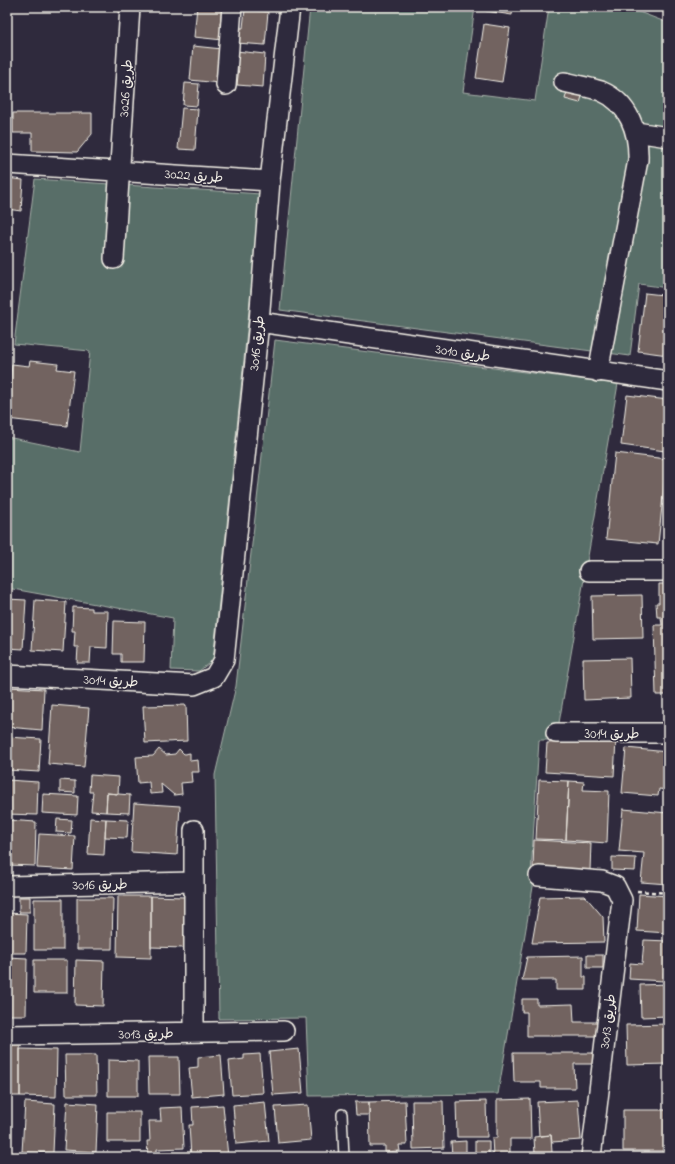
<svg xmlns="http://www.w3.org/2000/svg" width="675" height="1164" font-family="'Indie Flower','Playpen Sans Arabic',sans-serif">
<style>
.green{fill:#586e68;stroke:#a6b0a8}
.building{fill:#726360;stroke:#f4f1e8}
.lines{fill:none;stroke-linecap:round;stroke-linejoin:round}
.service-casing{stroke:#f4f1e8;stroke-width:12}
.minor-casing{stroke:#f4f1e8;stroke-width:22}
.path{stroke:#f4f1e8;stroke-width:2.5;stroke-dasharray:4 3;stroke-linecap:butt}
.service{stroke:#2f2a3d;stroke-width:9}
.minor{stroke:#2f2a3d;stroke-width:19}
.labels{text-anchor:middle;stroke-width:3;stroke-linejoin:round;paint-order:stroke}
.street-label{font-size:14px;fill:#f4f1e8;stroke:#2f2a3d}
</style>
<rect width="100%" height="100%" fill="#2f2a3d"/>
<filter id="ink" filterUnits="userSpaceOnUse"><feTurbulence type="fractalNoise" baseFrequency=".025" numOctaves="2"/><feDisplacementMap in="SourceGraphic" scale="8" xChannelSelector="R" yChannelSelector="G"/><feConvolveMatrix kernelMatrix="1 2 1 2 8 2 1 2 1" color-interpolation-filters="sRGB"/></filter>
<g filter="url(#ink)">
<path class="green" d="M 7,7 L 11,7 L 7,42 Z
M 310,7 L 475,7 L 463,92 L 535,101 L 549,7 L 626,7 L 668,23 L 668,288 L 639,284 L 630,356 L 280,310 Z
M 35,179 L 261,194 L 213,660 L 199,671 L 171,670 L 173,618 L 7,588 L 7,437 L 80,452 L 90,351 L 14,344 Z
M 275,340 L 618,384 L 556,740 L 539,740 L 531,874 L 535,875 L 498,1094 L 309,1096 L 306,1018 L 219,1019 L 215,775 L 236,686 Z"/>
<path class="building" d="M 197,7 L 222,7 L 220,25 L 224,25 L 223,40 L 194,37 Z
M 487,7 L 513,7 L 512,15 L 486,11 Z
M 245,9 L 268,12 L 265,45 L 236,43 L 238,28 L 243,28 Z
M 484,24 L 510,28 L 502,82 L 476,78 Z
M 193,46 L 222,49 L 219,83 L 190,80 Z
M 236,51 L 265,54 L 263,87 L 237,85 L 239,67 L 235,67 Z
M 185,83 L 199,84 L 197,106 L 183,105 Z
M 568,88 L 583,93 L 580,103 L 565,99 Z
M 182,108 L 198,109 L 195,150 L 178,149 Z
M 13,113 L 92,113 L 92,134 L 77,152 L 32,151 L 32,133 L 13,133 Z
M 7,178 L 23,180 L 21,211 L 7,209 Z
M 664,292 L 668,292 L 668,355 L 638,351 L 645,293 L 663,295 Z
M 30,361 L 58,364 L 57,369 L 74,371 L 67,426 L 7,419 L 12,364 L 29,366 Z
M 627,395 L 668,400 L 668,425 L 665,451 L 621,445 Z
M 615,453 L 667,459 L 658,544 L 606,539 Z
M 659,584 L 668,584 L 668,695 L 656,695 L 654,625 L 662,625 L 661,617 L 657,617 L 656,603 L 659,603 Z
M 642,595 L 643,638 L 593,639 L 592,596 Z
M 7,599 L 26,600 L 23,649 L 7,648 Z
M 35,600 L 66,602 L 63,652 L 32,650 Z
M 73,607 L 92,608 L 92,611 L 108,611 L 107,648 L 91,647 L 90,663 L 77,663 L 78,647 L 74,647 L 75,631 L 72,631 Z
M 114,621 L 145,622 L 144,662 L 121,662 L 121,654 L 113,654 Z
M 630,658 L 631,698 L 584,700 L 583,659 Z
M 7,687 L 44,689 L 42,730 L 7,727 Z
M 52,705 L 89,708 L 84,767 L 48,764 Z
M 186,705 L 187,741 L 145,743 L 143,706 Z
M 7,737 L 41,739 L 39,772 L 7,770 Z
M 616,740 L 614,776 L 545,772 L 547,743 Z
M 626,748 L 668,752 L 668,790 L 659,789 L 658,796 L 622,793 Z
M 159,749 L 166,755 L 175,754 L 179,749 L 184,754 L 190,753 L 190,761 L 198,760 L 199,772 L 191,772 L 192,782 L 181,783 L 182,794 L 174,795 L 161,784 L 162,793 L 150,794 L 149,782 L 138,783 L 136,757 L 153,756 Z
M 90,775 L 119,777 L 118,794 L 107,793 L 106,812 L 91,811 L 93,792 L 89,792 Z
M 7,780 L 38,782 L 37,815 L 7,814 Z
M 60,780 L 75,781 L 75,793 L 60,792 Z
M 539,780 L 569,781 L 566,840 L 536,839 Z
M 569,781 L 584,782 L 583,790 L 609,791 L 607,843 L 566,840 Z
M 107,793 L 130,795 L 129,813 L 106,812 Z
M 43,794 L 78,796 L 77,815 L 42,813 Z
M 134,803 L 180,806 L 177,855 L 131,852 Z
M 623,809 L 668,813 L 668,884 L 641,882 L 644,853 L 619,851 Z
M 90,818 L 106,819 L 104,855 L 88,854 Z
M 57,819 L 72,820 L 71,833 L 56,832 Z
M 106,819 L 128,820 L 127,838 L 105,837 Z
M 7,820 L 36,822 L 35,866 L 7,865 Z
M 39,834 L 75,836 L 73,870 L 37,868 Z
M 534,840 L 591,843 L 590,870 L 533,867 Z
M 612,857 L 636,858 L 635,871 L 612,870 Z
M 639,894 L 668,896 L 668,933 L 637,931 Z
M 118,896 L 151,896 L 151,958 L 117,957 Z
M 151,896 L 184,897 L 184,948 L 151,947 Z
M 585,896 L 603,917 L 604,942 L 532,943 L 540,897 Z
M 19,897 L 30,897 L 30,912 L 19,912 Z
M 77,898 L 113,898 L 112,949 L 77,949 Z
M 34,899 L 63,899 L 63,950 L 34,950 Z
M 7,913 L 27,914 L 26,953 L 7,953 Z
M 644,940 L 668,941 L 668,972 L 664,972 L 664,981 L 629,979 L 630,963 L 642,964 Z
M 587,955 L 603,955 L 603,968 L 587,968 Z
M 583,956 L 583,977 L 586,977 L 586,990 L 556,990 L 556,980 L 522,980 L 527,957 Z
M 7,957 L 27,958 L 26,1015 L 7,1015 Z
M 34,960 L 67,960 L 67,993 L 34,993 Z
M 76,960 L 104,961 L 103,1006 L 75,1005 Z
M 668,984 L 668,1016 L 641,1017 L 640,985 Z
M 522,999 L 537,999 L 537,1005 L 573,1004 L 574,1022 L 598,1022 L 598,1036 L 527,1036 L 527,1012 L 522,1012 Z
M 668,1024 L 668,1064 L 627,1065 L 626,1025 Z
M 10,1040 L 20,1041 L 20,1096 L 7,1096 L 7,1056 L 10,1056 Z
M 20,1049 L 57,1050 L 56,1097 L 20,1096 Z
M 299,1049 L 303,1093 L 273,1095 L 269,1052 Z
M 513,1053 L 593,1053 L 593,1064 L 574,1064 L 575,1088 L 541,1088 L 541,1082 L 514,1082 Z
M 260,1054 L 263,1093 L 232,1095 L 229,1061 L 244,1059 L 244,1055 Z
M 65,1055 L 96,1055 L 97,1095 L 66,1095 Z
M 221,1055 L 224,1094 L 192,1097 L 189,1068 L 198,1067 L 198,1057 Z
M 148,1057 L 179,1057 L 180,1094 L 149,1094 Z
M 108,1060 L 138,1061 L 138,1096 L 108,1096 Z
M 530,1099 L 531,1139 L 510,1139 L 510,1155 L 493,1155 L 492,1138 L 497,1138 L 497,1100 Z
M 578,1100 L 581,1140 L 552,1142 L 551,1135 L 539,1136 L 537,1102 Z
M 405,1101 L 407,1145 L 399,1145 L 400,1151 L 385,1152 L 385,1146 L 370,1146 L 369,1102 Z
M 412,1101 L 443,1101 L 444,1148 L 413,1149 Z
M 486,1101 L 487,1137 L 457,1137 L 456,1102 Z
M 25,1102 L 55,1104 L 53,1153 L 22,1152 Z
M 67,1102 L 98,1104 L 96,1152 L 64,1150 Z
M 265,1102 L 269,1141 L 236,1144 L 233,1105 Z
M 355,1102 L 369,1102 L 369,1115 L 356,1115 Z
M 223,1105 L 228,1157 L 191,1157 L 189,1125 L 193,1125 L 192,1107 Z
M 308,1105 L 311,1140 L 278,1143 L 275,1107 Z
M 182,1107 L 184,1148 L 157,1149 L 157,1156 L 148,1157 L 147,1141 L 150,1141 L 149,1121 L 161,1121 L 160,1108 Z
M 623,1110 L 668,1110 L 668,1151 L 623,1151 Z
M 107,1112 L 140,1112 L 140,1142 L 107,1142 Z
M 551,1135 L 552,1153 L 535,1154 L 534,1137 Z
M 466,1141 L 466,1156 L 452,1156 L 451,1142 Z
M 475,1141 L 489,1141 L 489,1155 L 475,1155 Z"/>
<g class="lines">
<defs>
<path id="service" d="M 342,1114 L 344,1157"/>
<path id="minor" d="M 564,82 C 576,85 589,87 601,91 C 629,103 639,132 638,160 L 598,372
M 226,85 L 232,7
M 636,132 L 668,137
M 7,164 L 270,181
M 114,259 L 130,7
M 259,322 L 668,381
M 589,571 L 668,571
M 7,675 L 194,685 L 214,677 L 224,660 L 259,322 L 270,181 L 290,7
M 556,733 L 668,733
M 194,830 L 194,1032
M 539,876 L 602,881 L 615,886 L 622,900 L 591,1157
M 7,886 L 194,882
M 7,1035 L 284,1031"/>
</defs>
<use href="#service" class="service-casing"/>
<use href="#minor" class="minor-casing"/>
<path class="path" d="M 637,891 L 668,893"/>
<use href="#service" class="service"/>
<use href="#minor" class="minor"/>
</g>
</g>
<g class="labels">
<g class="street-label">
<text transform="translate(125 88) rotate(-86)" y="5">طريق 3026</text>
<text transform="translate(194 175) rotate(4)" y="5">طريق 3022</text>
<text transform="translate(256 343) rotate(-84)" y="5">طريق 3016</text>
<text transform="translate(463 352) rotate(8)" y="5">طريق 3010</text>
<text transform="translate(111 680) rotate(3)" y="5">طريق 3014</text>
<text x="612" y="738">طريق 3014</text>
<text transform="translate(100 884) rotate(-1)" y="5">طريق 3016</text>
<text transform="translate(607 1021) rotate(-83)" y="5">طريق 3013</text>
<text transform="translate(146 1033) rotate(-1)" y="5">طريق 3013</text>
</g>
</g>
<rect width="675" height="1164" fill="none" stroke="#2f2a3d" stroke-width="24"/>
<rect x="12" y="12" width="651" height="1140" fill="none" stroke="#f4f1e8" stroke-width="1.5" filter="url(#ink)"/>
</svg>
